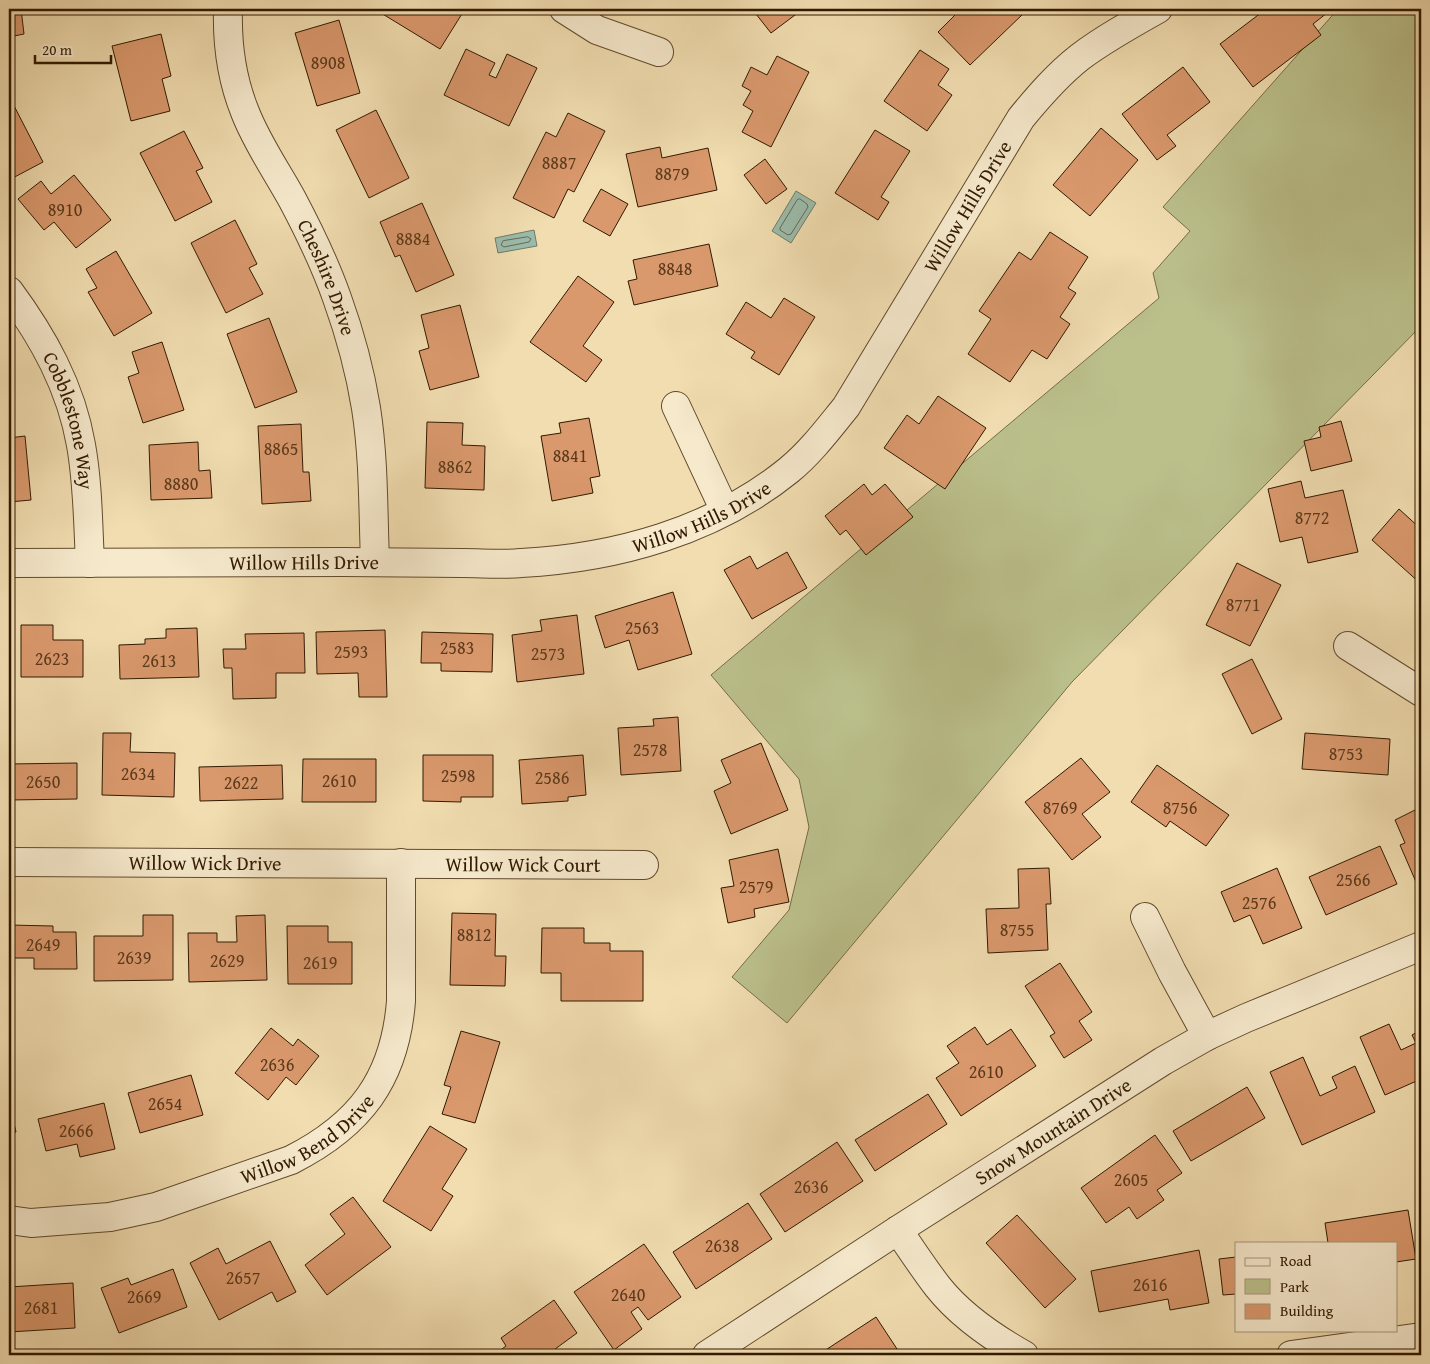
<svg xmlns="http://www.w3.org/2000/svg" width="1430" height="1364" font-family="'Gentium Book Plus',serif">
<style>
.green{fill:#bbc08b;stroke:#766c46}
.water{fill:#9bbcac;stroke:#717b67}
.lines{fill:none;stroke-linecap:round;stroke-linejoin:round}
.shore{stroke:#666a56;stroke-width:1}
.building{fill:#da996d;stroke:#311900}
.minor-casing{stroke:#614a2c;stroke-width:30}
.minor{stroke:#f6e9cc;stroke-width:28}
.labels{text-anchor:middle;stroke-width:5;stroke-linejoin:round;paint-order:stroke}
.number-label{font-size:18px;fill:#5b391b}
.street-label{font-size:20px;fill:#311900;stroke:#f6e9cc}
</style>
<rect width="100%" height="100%" fill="#f1ddb0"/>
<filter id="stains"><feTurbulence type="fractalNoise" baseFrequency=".004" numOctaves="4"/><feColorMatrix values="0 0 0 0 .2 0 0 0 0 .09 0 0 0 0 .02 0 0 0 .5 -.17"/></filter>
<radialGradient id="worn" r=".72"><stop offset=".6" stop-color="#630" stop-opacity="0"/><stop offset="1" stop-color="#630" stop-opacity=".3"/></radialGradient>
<path class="green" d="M 1338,9 L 1421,9 L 1421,326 L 1072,682 L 787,1023 L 732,977 L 789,910 L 809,827 L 799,779 L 711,675 L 1159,298 L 1153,273 L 1190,231 L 1163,207 Z"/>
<path class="water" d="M 796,191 L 816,203 L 791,243 L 772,231 Z
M 534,230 L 537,246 L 498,253 L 495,238 Z"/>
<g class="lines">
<path class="shore" d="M 800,199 L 807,204 L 808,207 L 791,234 L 788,235 L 780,230 L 780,228 L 797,200 Z
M 528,237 L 531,239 L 529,242 L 504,247 L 501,245 L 503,241 Z"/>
</g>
<path class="building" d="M 9,9 L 21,9 L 24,34 L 9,37 Z
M 384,9 L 465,9 L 440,49 L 381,13 Z
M 752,9 L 803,9 L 771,33 Z
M 949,9 L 1020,9 L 1024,13 L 970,65 L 938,32 L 955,15 Z
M 1266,9 L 1332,9 L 1313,24 L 1321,35 L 1253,87 L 1220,44 Z
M 339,20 L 360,93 L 317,106 L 295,33 Z
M 161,34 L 171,76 L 162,79 L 170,111 L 131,121 L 112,46 Z
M 9,41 L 14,76 L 9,77 Z
M 466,49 L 495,63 L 489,75 L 496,78 L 507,54 L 537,68 L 509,126 L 444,95 Z
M 920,50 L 949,69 L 938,85 L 952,95 L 927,131 L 884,101 Z
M 777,56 L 809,72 L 771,147 L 742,132 L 753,111 L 743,105 L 751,91 L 742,86 L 751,67 L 767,75 Z
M 1183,67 L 1210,102 L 1167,135 L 1176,146 L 1157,160 L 1122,114 Z
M 10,98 L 43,162 L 9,180 L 9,99 Z
M 376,110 L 409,178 L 369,198 L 336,130 Z
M 568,113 L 605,131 L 574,192 L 568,189 L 554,218 L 513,198 L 546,132 L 556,137 Z
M 1101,128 L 1138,160 L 1090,216 L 1053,185 Z
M 875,130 L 910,151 L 881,197 L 889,202 L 878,220 L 835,193 Z
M 184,131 L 203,168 L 196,171 L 212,202 L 175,221 L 140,153 Z
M 660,147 L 662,158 L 708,148 L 717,190 L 638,207 L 626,154 Z
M 765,159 L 787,189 L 766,204 L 744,175 Z
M 74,175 L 111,220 L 76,248 L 54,222 L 44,230 L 18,199 L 41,181 L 51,194 Z
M 601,189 L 628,204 L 610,236 L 583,221 Z
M 422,203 L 454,275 L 416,292 L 400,255 L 395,257 L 380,222 Z
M 235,220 L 257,264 L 249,268 L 263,294 L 226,313 L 191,243 Z
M 1050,232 L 1088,257 L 1068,288 L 1076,293 L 1060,317 L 1070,324 L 1047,359 L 1032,350 L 1010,382 L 968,354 L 991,319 L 979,311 L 1019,252 L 1031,260 Z
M 709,244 L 718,286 L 634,305 L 628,281 L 637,279 L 633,260 Z
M 116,251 L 152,313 L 114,336 L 88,292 L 97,288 L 86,269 Z
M 578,276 L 614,302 L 583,346 L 602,360 L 586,382 L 530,342 Z
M 784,298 L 815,317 L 779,375 L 751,358 L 755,352 L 726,334 L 746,302 L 771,318 Z
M 460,305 L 479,377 L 430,390 L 419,351 L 429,348 L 421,315 Z
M 269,318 L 297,392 L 255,408 L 227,334 Z
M 162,342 L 184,410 L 143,423 L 128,377 L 139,373 L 132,352 Z
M 938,396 L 986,428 L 945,489 L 884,448 L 907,415 L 919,424 Z
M 589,418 L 600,476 L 590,478 L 593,493 L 552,501 L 541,436 L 561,433 L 559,423 Z
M 1341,421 L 1352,461 L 1311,471 L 1304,441 L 1321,437 L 1319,427 Z
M 427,422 L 463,423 L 462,445 L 485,446 L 484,490 L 425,488 Z
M 301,424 L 303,472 L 309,472 L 311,501 L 262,504 L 258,426 Z
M 25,436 L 31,500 L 9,502 L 9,438 Z
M 198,442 L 199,471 L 210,470 L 212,498 L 151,500 L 149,445 Z
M 1301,481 L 1305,498 L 1343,490 L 1358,552 L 1308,563 L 1302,537 L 1280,542 L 1268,489 Z
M 864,484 L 872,495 L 885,484 L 913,517 L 866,555 L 846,530 L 840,535 L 825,516 Z
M 1399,509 L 1421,529 L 1421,584 L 1372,540 Z
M 787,552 L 807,588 L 752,619 L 724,570 L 750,556 L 757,569 Z
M 1237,563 L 1281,585 L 1250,646 L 1206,625 Z
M 673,592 L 692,654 L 638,670 L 629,640 L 605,648 L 595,616 Z
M 577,615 L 584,674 L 517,682 L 512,635 L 542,631 L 540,620 Z
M 21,625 L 53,625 L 53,640 L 83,640 L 83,677 L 21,677 Z
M 197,628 L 199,677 L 120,679 L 119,645 L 145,644 L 145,639 L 166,638 L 166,629 Z
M 385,630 L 387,697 L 359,697 L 358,673 L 317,674 L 316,632 Z
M 422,632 L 493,634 L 492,672 L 441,671 L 441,663 L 421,663 Z
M 304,633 L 305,673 L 276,673 L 276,698 L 233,699 L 232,668 L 224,668 L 223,649 L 246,649 L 245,634 Z
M 1252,659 L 1282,719 L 1252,734 L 1222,674 Z
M 678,717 L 681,771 L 621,775 L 618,728 L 654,726 L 653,719 Z
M 103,733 L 131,733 L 130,752 L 175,753 L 174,797 L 102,795 Z
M 1305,733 L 1390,739 L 1388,775 L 1302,769 Z
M 761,743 L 788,810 L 731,834 L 714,791 L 731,783 L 721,760 Z
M 423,755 L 493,755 L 493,797 L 461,797 L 461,802 L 423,801 Z
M 583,755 L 586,795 L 568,797 L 568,801 L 522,804 L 519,760 Z
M 1081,758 L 1110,792 L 1082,814 L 1101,837 L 1072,860 L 1025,802 Z
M 303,759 L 376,759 L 376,802 L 302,802 Z
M 77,763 L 77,799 L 9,800 L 9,764 Z
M 282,765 L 283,799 L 200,801 L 199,767 Z
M 1157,765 L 1229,815 L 1206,846 L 1170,821 L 1166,827 L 1131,802 Z
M 1421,807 L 1421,880 L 1416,882 L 1400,845 L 1405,843 L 1395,820 Z
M 1380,846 L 1397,884 L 1326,915 L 1309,877 Z
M 778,849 L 789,902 L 754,909 L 755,917 L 728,923 L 721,888 L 734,886 L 729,860 Z
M 1049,868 L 1051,904 L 1046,904 L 1048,950 L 988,953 L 986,909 L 1019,908 L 1018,869 Z
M 1277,868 L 1302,928 L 1263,944 L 1250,915 L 1234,922 L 1221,892 Z
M 452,913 L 496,914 L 495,956 L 506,956 L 505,986 L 450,985 Z
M 143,915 L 173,915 L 173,980 L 94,981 L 94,936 L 143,936 Z
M 265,915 L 267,980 L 189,982 L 188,933 L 217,933 L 217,942 L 237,942 L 236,916 Z
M 9,925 L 53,926 L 53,932 L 76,932 L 77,969 L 34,969 L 34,958 L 9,958 Z
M 287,926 L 328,926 L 328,942 L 352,942 L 352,984 L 288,984 Z
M 542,928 L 584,928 L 584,943 L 610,943 L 610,951 L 643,951 L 643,1001 L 561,1001 L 561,973 L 541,973 Z
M 1060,963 L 1092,1012 L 1079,1021 L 1092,1040 L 1064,1058 L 1050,1036 L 1055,1033 L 1025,986 Z
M 1389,1024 L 1401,1050 L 1416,1043 L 1412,1035 L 1421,1030 L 1421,1079 L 1385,1095 L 1360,1037 Z
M 975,1027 L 987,1045 L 1011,1029 L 1036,1066 L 961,1116 L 936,1078 L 959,1063 L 947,1046 Z
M 271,1028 L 293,1046 L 298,1039 L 319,1056 L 296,1085 L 286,1077 L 268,1100 L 235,1073 Z
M 461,1031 L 500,1042 L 475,1123 L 442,1114 L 451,1087 L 444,1085 Z
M 1303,1057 L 1320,1096 L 1337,1088 L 1332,1077 L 1355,1066 L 1375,1112 L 1302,1145 L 1270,1072 Z
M 191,1075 L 203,1115 L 140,1133 L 128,1093 Z
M 1247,1087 L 1265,1118 L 1191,1161 L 1173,1131 Z
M 928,1094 L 947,1124 L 875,1171 L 855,1140 Z
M 9,1101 L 16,1132 L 9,1134 Z
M 104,1103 L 115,1149 L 80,1157 L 77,1144 L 46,1151 L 38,1119 Z
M 430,1126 L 467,1149 L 442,1189 L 453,1196 L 431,1231 L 383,1201 Z
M 1155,1135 L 1182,1173 L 1157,1190 L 1164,1200 L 1137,1219 L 1129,1207 L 1106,1223 L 1081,1188 Z
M 837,1142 L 863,1181 L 785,1232 L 760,1194 Z
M 353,1197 L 391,1247 L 327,1295 L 305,1265 L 345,1234 L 330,1214 Z
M 748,1203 L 772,1239 L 696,1289 L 673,1252 Z
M 1408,1210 L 1416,1259 L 1396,1262 L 1396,1243 L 1328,1243 L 1325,1223 Z
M 1017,1215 L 1076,1279 L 1045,1308 L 986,1243 Z
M 270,1241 L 296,1292 L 277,1302 L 272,1292 L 219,1320 L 190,1263 L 218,1248 L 226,1264 Z
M 644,1244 L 681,1297 L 648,1320 L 638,1307 L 631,1312 L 642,1329 L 614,1350 L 574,1292 Z
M 1199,1250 L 1209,1303 L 1170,1310 L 1168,1299 L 1099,1312 L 1091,1271 Z
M 1236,1257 L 1236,1294 L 1223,1295 L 1219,1259 Z
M 173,1269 L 187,1307 L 119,1333 L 101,1288 L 128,1278 L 131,1285 Z
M 73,1283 L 75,1328 L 9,1332 L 9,1287 Z
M 554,1300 L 577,1333 L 547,1355 L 494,1355 L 506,1346 L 501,1338 Z
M 876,1317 L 901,1355 L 818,1355 Z"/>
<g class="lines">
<defs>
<g id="minor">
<path id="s1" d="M 228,9 C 227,43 232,80 245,112 C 257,143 276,170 292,199 C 309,231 325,264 337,298 C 350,334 360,371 366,408 C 374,459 373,511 375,562"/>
<path d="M 564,9 L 597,30 L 659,52"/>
<path id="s2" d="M 9,291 C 43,337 71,387 81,445 C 88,484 88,524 90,563"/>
<path d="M 676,406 L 725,511"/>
<path id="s3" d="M 9,563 C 120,563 231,563 343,562 C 383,562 423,563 463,563 C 482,563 501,565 521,563 C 616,558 714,531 789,470 C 811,452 828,429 846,407 L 1021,118 C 1039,96 1057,75 1080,57 C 1104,39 1131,24 1158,9"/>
<path d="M 1348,646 L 1421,692"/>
<path id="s4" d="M 9,862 L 644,865"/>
<path d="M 1145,917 L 1172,972 L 1207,1036"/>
<path id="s5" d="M 9,1220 L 31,1223 L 110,1217 L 156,1207 L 291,1160 C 360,1125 395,1079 401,1001 L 401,863"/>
<path d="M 898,1230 C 911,1249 924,1269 938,1287 C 961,1316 992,1337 1024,1355"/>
<path id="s6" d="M 707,1355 L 898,1230 L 1163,1061 L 1207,1036 L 1246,1018 L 1421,946"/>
<path d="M 1291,1355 L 1421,1337"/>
</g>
</defs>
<use href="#minor" class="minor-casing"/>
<use href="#minor" class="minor"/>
</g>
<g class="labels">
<g class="number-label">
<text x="328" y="69">8908</text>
<text x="559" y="169">8887</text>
<text x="672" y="180">8879</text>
<text x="65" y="216">8910</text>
<text x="413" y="245">8884</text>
<text x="675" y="275">8848</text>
<text x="281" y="455">8865</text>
<text x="570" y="462">8841</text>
<text x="455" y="473">8862</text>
<text x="181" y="490">8880</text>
<text x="1312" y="524">8772</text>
<text x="1243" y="611">8771</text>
<text x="642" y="634">2563</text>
<text x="457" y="654">2583</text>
<text x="351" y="658">2593</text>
<text x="548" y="660">2573</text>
<text x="52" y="665">2623</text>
<text x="159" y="667">2613</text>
<text x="650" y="756">2578</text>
<text x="1346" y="760">8753</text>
<text x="138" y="780">2634</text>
<text x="458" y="782">2598</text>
<text x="552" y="784">2586</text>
<text x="339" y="787">2610</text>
<text x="43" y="788">2650</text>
<text x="241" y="789">2622</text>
<text x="1060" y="814">8769</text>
<text x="1180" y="814">8756</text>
<text x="1353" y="886">2566</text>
<text x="756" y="893">2579</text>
<text x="1259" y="909">2576</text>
<text x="1017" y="936">8755</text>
<text x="474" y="941">8812</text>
<text x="43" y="951">2649</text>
<text x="134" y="964">2639</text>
<text x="227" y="967">2629</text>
<text x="320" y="969">2619</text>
<text x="277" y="1071">2636</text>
<text x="986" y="1078">2610</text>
<text x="165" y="1110">2654</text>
<text x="76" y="1137">2666</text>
<text x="1131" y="1186">2605</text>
<text x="811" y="1193">2636</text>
<text x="722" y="1252">2638</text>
<text x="243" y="1284">2657</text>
<text x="1150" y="1291">2616</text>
<text x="628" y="1301">2640</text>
<text x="144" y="1303">2669</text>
<text x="41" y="1314">2681</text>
</g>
<g class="street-label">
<text dy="7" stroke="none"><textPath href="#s3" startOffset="1120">Willow Hills Drive</textPath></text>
<text dy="7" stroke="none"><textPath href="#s1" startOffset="290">Cheshire Drive</textPath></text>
<text dy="7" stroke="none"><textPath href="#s2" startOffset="145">Cobblestone Way</textPath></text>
<text dy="7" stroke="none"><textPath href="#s3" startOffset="700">Willow Hills Drive</textPath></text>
<text dy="7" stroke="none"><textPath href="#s3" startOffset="295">Willow Hills Drive</textPath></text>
<text dy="7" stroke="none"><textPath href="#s4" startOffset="196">Willow Wick Drive</textPath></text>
<text dy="7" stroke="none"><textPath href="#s4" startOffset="514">Willow Wick Court</textPath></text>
<text dy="7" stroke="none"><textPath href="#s6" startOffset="412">Snow Mountain Drive</textPath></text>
<text dy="7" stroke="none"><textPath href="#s5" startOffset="316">Willow Bend Drive</textPath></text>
</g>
</g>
<rect width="1430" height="1364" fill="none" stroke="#f1ddb0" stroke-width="30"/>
<rect x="10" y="10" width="1410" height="1344" fill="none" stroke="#311900" stroke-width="2.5"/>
<rect x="15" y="15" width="1400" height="1334" fill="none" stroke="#311900"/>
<rect x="1235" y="1242" width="162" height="90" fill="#f6e9cc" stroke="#a7967a"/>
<rect x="1245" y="1258" width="25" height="8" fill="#f6e9cc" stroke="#a7967a"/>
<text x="1280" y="1266" font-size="15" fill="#311900">Road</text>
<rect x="1245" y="1279" width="25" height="15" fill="#bbc08b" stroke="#a7967a"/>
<text x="1280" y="1292" font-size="15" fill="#311900">Park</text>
<rect x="1245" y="1304" width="25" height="15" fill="#da996d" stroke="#a7967a"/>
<text x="1280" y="1316" font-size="15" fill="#311900">Building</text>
<path d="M35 55v8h76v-8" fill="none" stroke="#311900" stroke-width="2.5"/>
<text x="42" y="55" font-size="15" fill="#311900" stroke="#f6e9cc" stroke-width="4" paint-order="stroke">20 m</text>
<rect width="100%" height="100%" filter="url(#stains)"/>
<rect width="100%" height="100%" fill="url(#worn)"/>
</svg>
